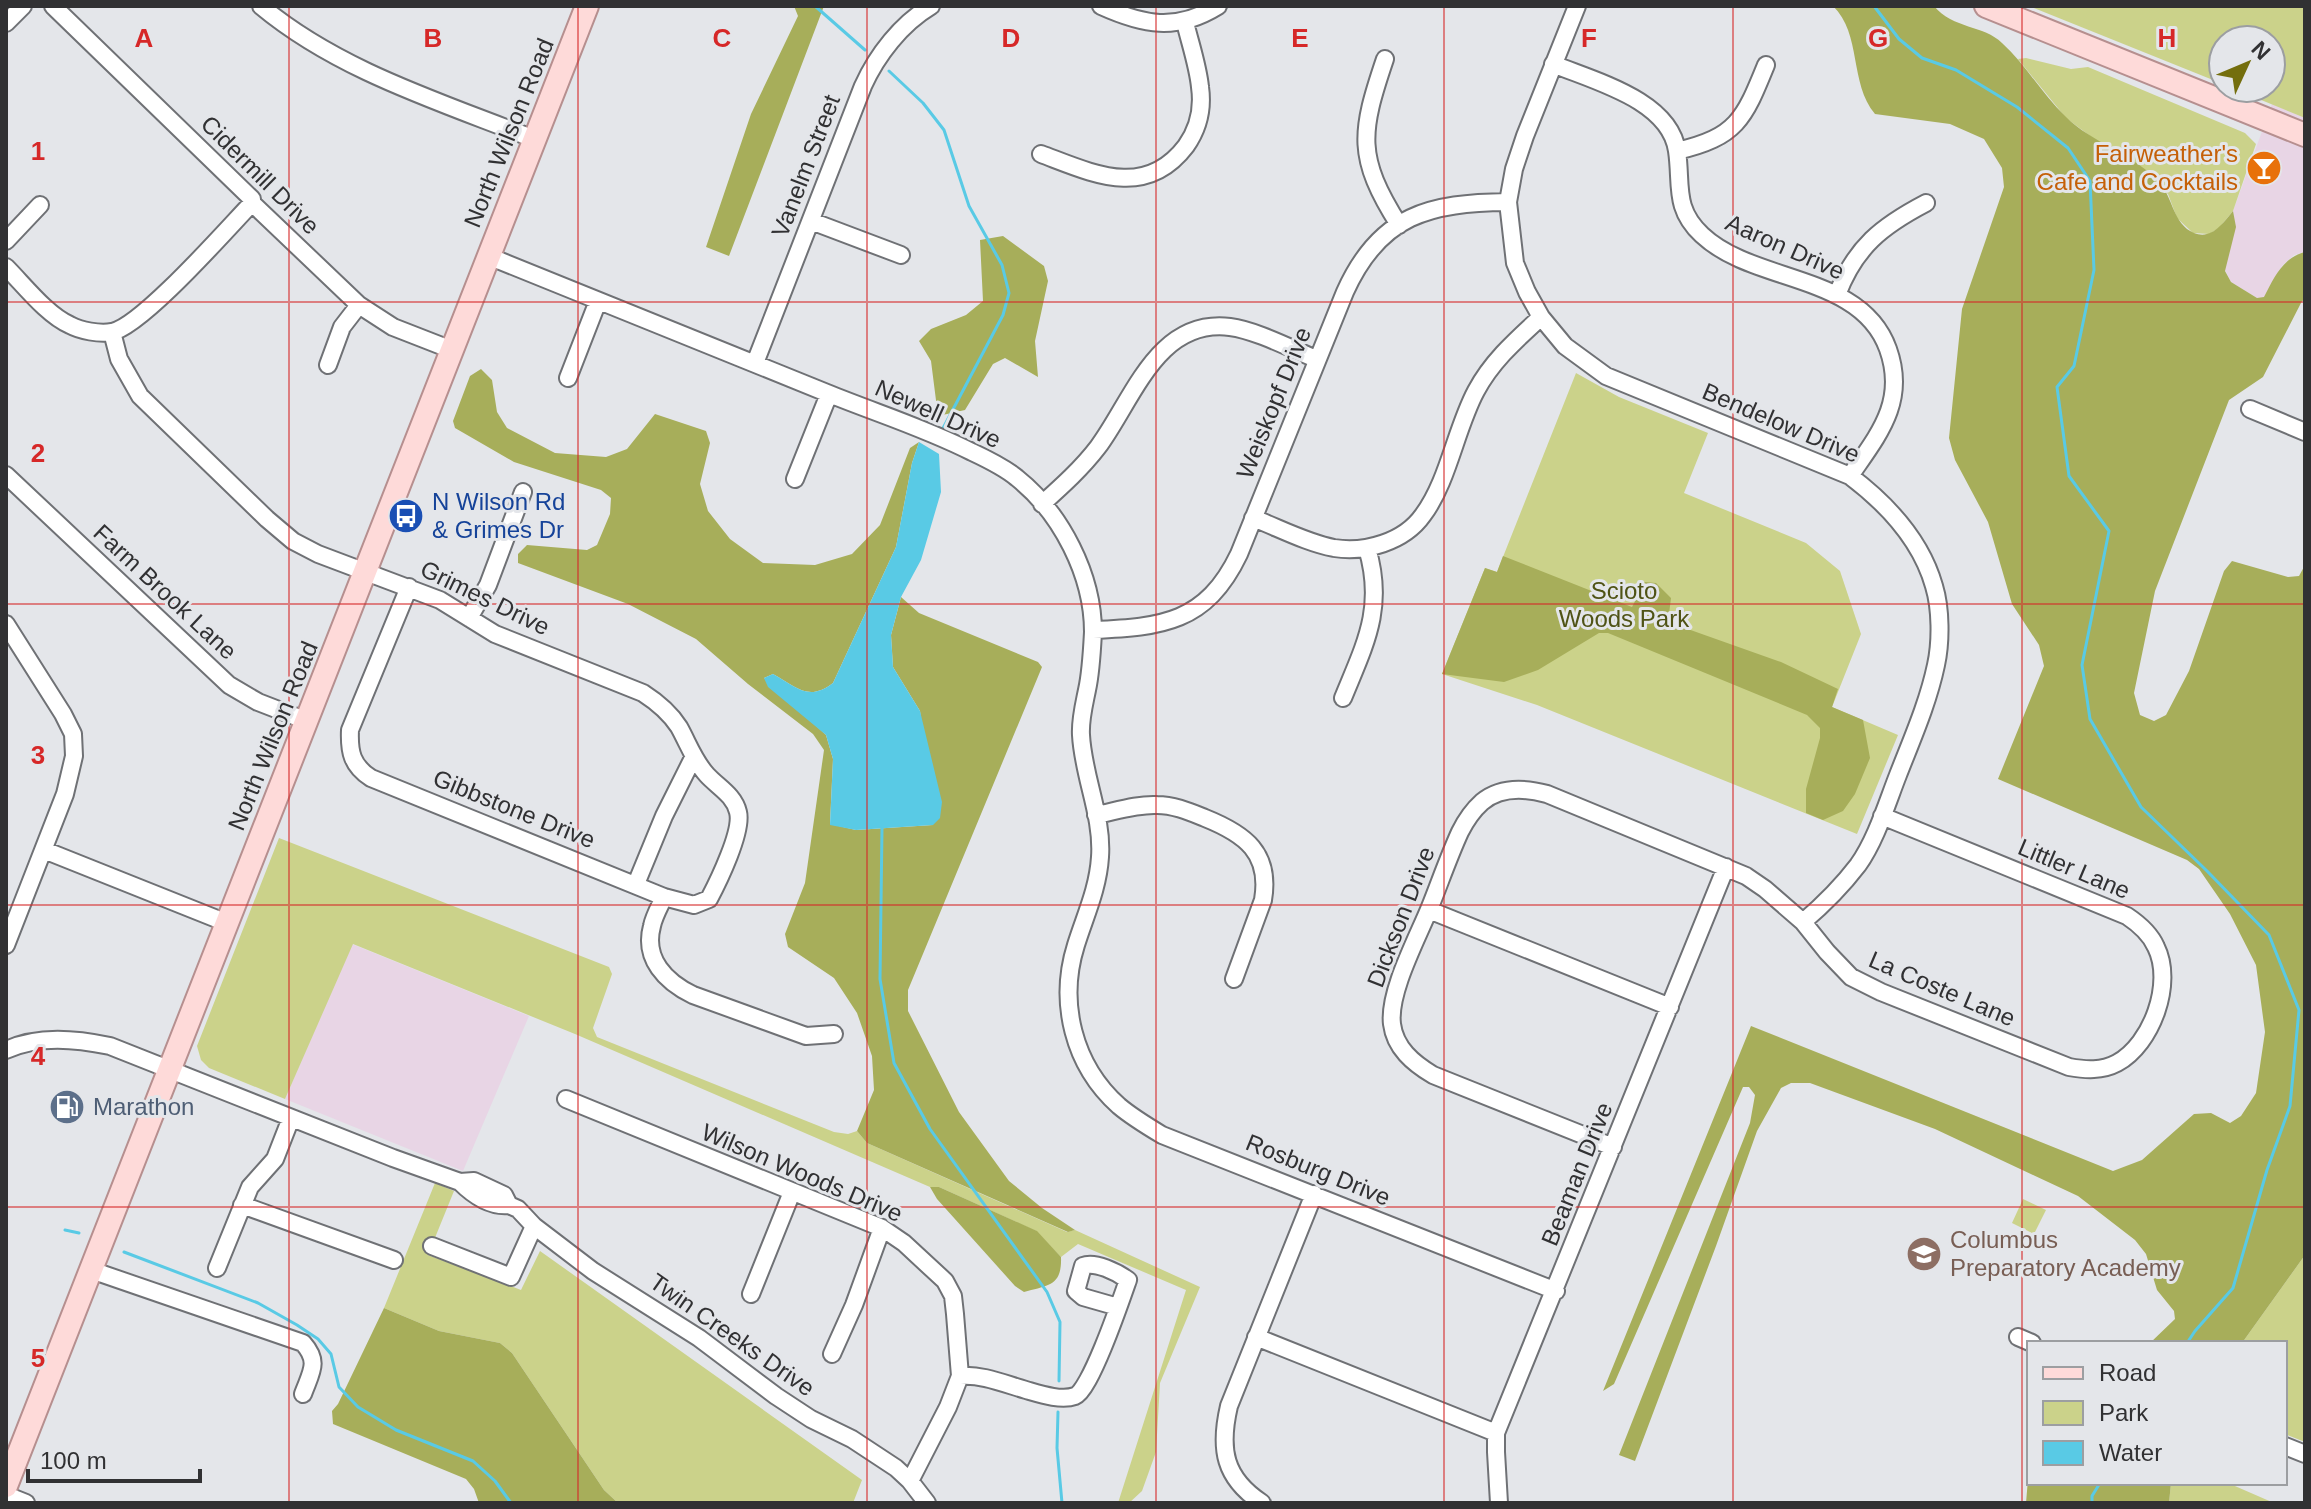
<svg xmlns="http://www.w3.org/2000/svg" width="2311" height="1509" font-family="Arial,sans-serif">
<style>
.commercial{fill:#e8d5e5}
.green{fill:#cbd28a}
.forest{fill:#a7ae5a}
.water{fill:#59cae5}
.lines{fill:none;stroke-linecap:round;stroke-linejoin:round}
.stream{stroke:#59cae5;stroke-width:3}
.minor-casing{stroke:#6f7175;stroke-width:20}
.major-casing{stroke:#b68f8f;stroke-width:26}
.minor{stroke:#fff;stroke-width:16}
.major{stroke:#fedad9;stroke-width:22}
.grid{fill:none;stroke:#d62828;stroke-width:2;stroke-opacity:0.55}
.labels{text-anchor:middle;stroke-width:6;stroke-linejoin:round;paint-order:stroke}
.street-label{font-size:24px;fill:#313133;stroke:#e4e6ea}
.food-label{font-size:24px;fill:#c56008;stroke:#e4e6ea;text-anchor:end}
.transit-label{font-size:24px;fill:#164399;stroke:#e4e6ea;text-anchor:start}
.park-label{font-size:24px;fill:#4f5315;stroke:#e4e6ea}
.service-label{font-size:24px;fill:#4e5e75;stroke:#e4e6ea;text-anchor:start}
.education-label{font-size:24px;fill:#785e54;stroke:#e4e6ea;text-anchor:start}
.grid-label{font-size:26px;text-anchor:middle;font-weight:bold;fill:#d62828;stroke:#e4e6ea;stroke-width:6;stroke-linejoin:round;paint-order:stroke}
</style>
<rect width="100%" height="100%" fill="#e4e6ea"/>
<path class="commercial" d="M 2272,104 L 2305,118 L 2305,252 L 2294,255 L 2282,266 L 2264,298 L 2257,298 L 2231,282 L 2225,270 L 2235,227 L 2233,211 Z
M 352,944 L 529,1016 L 463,1171 L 285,1099 Z"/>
<path class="green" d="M 2029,6 L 2305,6 L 2305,118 L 2232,88 L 2271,88 L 2271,40 L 2223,40 L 2223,84 Z
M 2026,58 L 2071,69 L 2088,67 L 2245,133 L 2256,144 L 2233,211 L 2219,228 L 2209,234 L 2193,233 L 2177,218 L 2168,194 L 2066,118 L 2018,59 Z
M 1576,373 L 1619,397 L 1708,433 L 1684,493 L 1806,543 L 1840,571 L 1861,634 L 1832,707 L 1898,735 L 1857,834 L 1537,705 L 1442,674 L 1485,568 L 1497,572 Z
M 279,838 L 609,967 L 612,974 L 593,1028 L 597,1037 L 834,1132 L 848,1134 L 857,1131 L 867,1143 L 1067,1232 L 1075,1230 L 1200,1287 L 1160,1383 L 1156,1452 L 1142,1491 L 1129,1503 L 1118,1503 L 1186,1290 L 1078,1244 L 1061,1257 L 1036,1231 L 939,1187 L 930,1187 L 575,1034 L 353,944 L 285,1099 L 209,1068 L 201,1060 L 197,1046 Z
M 435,1183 L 454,1191 L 428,1255 L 521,1290 L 540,1251 L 862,1480 L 853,1503 L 618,1503 L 604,1490 L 512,1353 L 500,1343 L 439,1331 L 384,1308 Z
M 2023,1199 L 2046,1210 L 2034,1234 L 2012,1223 Z
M 2305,1255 L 2305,1442 L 2285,1434 L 2285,1343 L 2242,1343 Z
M 2171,1483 L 2228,1483 L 2274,1503 L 2169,1503 Z"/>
<path class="forest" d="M 794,6 L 824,6 L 729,256 L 706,247 L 751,114 L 798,16 Z
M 1833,6 L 1934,6 C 1953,29 1984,25 2002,43 C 2026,65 2042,94 2066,117 C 2092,143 2133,153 2160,183 C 2173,198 2173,224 2194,233 C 2212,240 2223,223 2233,211 L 2236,227 L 2225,271 L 2231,282 L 2257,298 L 2264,297 C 2274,278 2282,258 2305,252 L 2305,300 L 2302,301 L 2263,377 L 2229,400 L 2155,591 L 2134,693 L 2140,715 L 2154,721 L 2166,715 L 2189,671 L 2224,571 L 2232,561 L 2288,577 L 2299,576 L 2305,565 L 2305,1255 L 2242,1343 L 2150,1343 L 2175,1319 L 2174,1311 L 2157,1290 L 2146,1254 L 2135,1240 L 2078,1196 L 1935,1129 L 1810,1083 L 1791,1083 L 1781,1088 L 1757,1131 L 1716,1246 L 1635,1461 L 1619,1455 L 1750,1123 L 1755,1095 L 1749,1087 L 1743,1087 L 1614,1384 L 1603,1391 L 1751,1026 L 2113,1171 L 2142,1160 L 2194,1114 L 2211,1113 L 2230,1123 L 2241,1116 L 2256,1093 L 2265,1032 L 2256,965 L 2230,914 L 2199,869 L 2187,860 L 1998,779 L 2044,666 L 2039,645 L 2012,604 L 1988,522 L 1955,460 L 1949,438 L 1962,309 L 2004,187 L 2002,168 L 1984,139 L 1950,124 L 1875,114 C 1849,83 1862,34 1833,6 Z
M 1003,236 L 1044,266 L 1048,281 L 1035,341 L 1038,377 L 1005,358 L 993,364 L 965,410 L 938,416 L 931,361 L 919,341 L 931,329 L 966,315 L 983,301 L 980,240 Z
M 481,369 L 492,380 L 497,412 L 507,428 L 555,453 L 606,457 L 627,449 L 655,414 L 706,431 L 710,443 L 700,484 L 708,511 L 730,539 L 763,563 L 815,565 L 852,554 L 880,525 L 910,448 L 919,442 L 912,463 L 896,547 L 833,683 C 808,702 797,687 773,674 L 764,678 L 826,735 L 833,759 L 830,824 L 856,830 L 933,825 L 920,711 L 893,667 L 891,635 L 901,597 L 919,613 L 1038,662 L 1042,667 L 908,990 L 908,1011 L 959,1112 L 1009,1181 L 1042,1208 L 1075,1230 L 1068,1232 L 867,1143 L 857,1131 L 874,1090 L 872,1056 L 857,1013 L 834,978 L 788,947 L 785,934 L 805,883 L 824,750 L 813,734 L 748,684 L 696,639 L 628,604 L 518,563 L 518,554 L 527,545 L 587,550 L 597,545 L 610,514 L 611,498 L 601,490 L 514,462 L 455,428 L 453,421 L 470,376 Z
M 1503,556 L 1632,607 L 1645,582 L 1656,583 L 1671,598 L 1668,622 L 1781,662 L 1838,689 L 1832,707 L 1863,720 L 1870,758 L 1855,794 L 1843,811 L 1823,820 L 1806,813 L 1806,789 L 1820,738 L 1820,728 L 1807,715 L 1608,633 L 1599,633 L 1538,670 L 1504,682 L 1442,674 L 1485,568 L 1497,572 Z
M 930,1187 L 939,1187 L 1037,1231 L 1061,1257 C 1062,1286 1049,1285 1024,1292 L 1015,1286 L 937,1199 Z
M 384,1308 L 439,1331 L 500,1343 L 512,1353 L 604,1490 L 618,1503 L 479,1503 L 474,1489 L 466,1479 L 333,1424 L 332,1411 L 338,1404 Z
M 2029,1467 L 2029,1483 L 2171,1483 L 2169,1503 L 2026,1503 Z"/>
<path class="water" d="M 919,442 L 939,454 L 941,492 L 921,560 L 901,597 L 891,635 L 893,667 L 920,711 L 942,802 L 940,818 L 933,825 L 856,830 L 830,825 L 833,759 L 826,735 L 768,687 L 764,678 L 773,674 C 797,687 808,702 833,683 L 896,547 L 912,463 Z"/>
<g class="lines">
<path class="stream" d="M 815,6 L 865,50
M 1874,6 L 1899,39 L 1922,58 L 1956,70 L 2017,107 L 2068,148 L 2090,181 L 2094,270 L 2074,366 L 2057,387 L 2069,476 L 2109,531 L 2082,665 L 2090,719 L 2141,807 L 2207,871 L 2269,935 L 2299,1010 L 2290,1106 L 2267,1170 L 2233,1288 L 2195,1331 L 2187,1343
M 889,71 L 923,103 L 944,130 L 969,206 L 1002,265 L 1009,293 L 1003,315 L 941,432
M 882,828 L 880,979 L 894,1063 L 930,1129 L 1047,1292 L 1060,1322 L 1059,1381
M 65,1230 L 79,1233
M 124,1252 L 258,1303 L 297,1325 L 318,1339 L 331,1354 L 339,1387 L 358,1407 L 396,1430 L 473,1461 L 495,1481 L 511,1503
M 1058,1412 L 1057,1448 L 1062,1503
M 2092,1503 L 2092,1496 L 2100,1483"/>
<defs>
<path id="minor" d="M 53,6 L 252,199 L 252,203 L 359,305 L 393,327 L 452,350
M 261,6 C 339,71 441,102 534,139
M 1101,6 C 1143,25 1176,32 1218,6
M 1577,6 L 1525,136 L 1514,169 L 1508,202 L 1515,263 L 1527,292 L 1541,317 L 1565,346 L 1606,376 L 1850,476 C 1887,504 1921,540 1934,586 C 1941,609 1941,642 1936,665 C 1928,703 1912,739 1898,775 C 1887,803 1876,840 1858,865 C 1842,886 1823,905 1803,922
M 6,23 L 23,6
M 1385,59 C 1360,133 1356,157 1399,225
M 1553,64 C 1594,81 1670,100 1677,151 C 1682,184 1673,208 1702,235 C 1754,284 1861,273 1888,349 C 1907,402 1878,435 1850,476
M 1677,151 C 1737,137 1744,119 1766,65
M 1041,154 C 1092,173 1145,200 1186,146 C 1198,129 1203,108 1200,87 C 1198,66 1190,43 1185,22
M 811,221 L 901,255
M 6,241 L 40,205
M 488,256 C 601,302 714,348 827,393 C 876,413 925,428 972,452 C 987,459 1004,467 1017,478 C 1061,513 1093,575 1093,632 C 1092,651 1091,672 1087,690 C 1084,705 1080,720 1081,735 C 1083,776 1103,816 1100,857 C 1098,889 1085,916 1076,945 C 1058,1002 1073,1065 1119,1106 C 1132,1117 1147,1126 1162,1135 L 1556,1291
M 6,267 C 24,285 47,315 70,325 C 81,331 99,334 112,332 C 142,326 227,229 252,203
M 1837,295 C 1855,247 1882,226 1926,203
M 112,332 L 119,359 L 140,396 L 267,519 L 293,541 L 318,554 L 440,600 L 495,634 L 643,693 C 657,702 670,713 679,727 C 688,743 694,761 707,775 C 718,787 734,795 738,812 C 743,831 718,882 709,899 L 694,905 L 664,897 L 371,778 C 352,766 349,752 350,730 L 409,587
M 755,363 L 863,86 C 877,55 901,24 931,6
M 328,365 L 342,327 L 359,305
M 568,378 L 598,301
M 2250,409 L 2305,432
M 6,475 L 229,685 L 258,702 L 307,721
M 795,479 L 829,394
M 1042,504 C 1062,486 1082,468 1098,447 C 1133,400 1157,318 1230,327 C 1255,330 1292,349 1316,359
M 1253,518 C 1279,528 1307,543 1334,548 C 1365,553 1404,542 1423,515 C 1448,482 1456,428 1476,391 C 1492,361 1516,340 1541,317
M 469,618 L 488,585 L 523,492
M 6,624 L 63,714 L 73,734 L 74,756 L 65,794 L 6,945
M 1093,630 C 1162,627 1206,623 1239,554 L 1345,292 C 1380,214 1430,203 1508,202
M 1343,698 C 1365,644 1385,608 1367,548
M 1096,815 C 1116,811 1137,804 1157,805 C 1174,805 1190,812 1205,818 C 1245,834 1271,853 1263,900 L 1234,979
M 44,850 L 227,923
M 636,884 L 664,816 L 694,756
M 664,897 C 660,906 654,916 652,926 C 643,959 666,982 693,995 L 806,1036 L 834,1034
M 1429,910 L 1670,1007
M 6,1050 C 39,1035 76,1039 110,1046 L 393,1158 L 460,1182 L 474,1181 L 504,1195 L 509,1205 L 518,1209 L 534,1226 L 593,1271 L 699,1338 L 776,1396 L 811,1419 L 852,1439 L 896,1468 L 910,1481 L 927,1503
M 566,1099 L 882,1228 L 904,1243 L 945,1281 L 953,1296 L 955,1314 L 960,1376 L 948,1407 L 910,1481
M 1613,1147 L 1433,1075 C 1413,1063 1395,1048 1392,1024 C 1388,992 1418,937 1430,907 C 1440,882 1449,856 1460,832 C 1465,822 1473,810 1482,802 C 1500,787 1525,788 1547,794 L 1746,876 L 1765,889 L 1803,922 L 1827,952 L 1851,977 L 1881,992 L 2069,1067 C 2086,1070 2102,1071 2117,1063 C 2152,1044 2174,983 2156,947 C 2150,933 2139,924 2127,916 L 1882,816
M 460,1182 C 473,1195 490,1207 509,1205
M 242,1205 L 394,1260
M 432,1246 L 511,1277 L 534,1226
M 217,1268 L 250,1187 L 275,1159 L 291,1118
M 91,1270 L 303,1343 C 320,1362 311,1372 303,1394
M 751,1294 L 792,1192
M 1256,1337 L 1496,1433
M 2018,1337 L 2032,1343
M 832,1354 L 854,1305 L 882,1228
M 960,1376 C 982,1374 1005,1384 1026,1390 C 1040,1394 1061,1401 1075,1396 C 1090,1391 1121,1300 1128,1280 C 1117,1272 1095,1261 1083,1266 L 1076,1291 L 1083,1297 L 1118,1307
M 2285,1446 L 2305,1454
M 6,1495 L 26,1503
M 1262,1503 C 1224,1478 1219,1449 1229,1406 L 1314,1194
M 1499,1503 L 1496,1452 L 1496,1433 L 1726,867"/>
<path id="major" d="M 1986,6 L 2305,135
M 6,1486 L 587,6"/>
</defs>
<use href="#minor" class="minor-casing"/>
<use href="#major" class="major-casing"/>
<use href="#minor" class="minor"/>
<use href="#major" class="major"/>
</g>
<path class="grid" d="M 289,6 L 289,1503M 578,6 L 578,1503M 867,6 L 867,1503M 1156,6 L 1156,1503M 1444,6 L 1444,1503M 1733,6 L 1733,1503M 2022,6 L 2022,1503M 6,302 L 2305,302M 6,604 L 2305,604M 6,905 L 2305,905M 6,1207 L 2305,1207"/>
<defs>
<symbol id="bar-disc" viewBox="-11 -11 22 22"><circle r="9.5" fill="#e8710a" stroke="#e4e6ea"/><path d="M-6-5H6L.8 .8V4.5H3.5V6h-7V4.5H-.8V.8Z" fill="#fff"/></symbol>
<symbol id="bus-disc" viewBox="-11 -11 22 22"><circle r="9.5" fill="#1a4fb4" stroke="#e4e6ea"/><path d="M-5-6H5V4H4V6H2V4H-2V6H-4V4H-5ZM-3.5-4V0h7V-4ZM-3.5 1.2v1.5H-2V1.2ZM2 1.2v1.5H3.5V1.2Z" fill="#fff"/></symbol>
<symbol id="fuel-disc" viewBox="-11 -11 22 22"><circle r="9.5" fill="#5c6f8a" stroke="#e4e6ea"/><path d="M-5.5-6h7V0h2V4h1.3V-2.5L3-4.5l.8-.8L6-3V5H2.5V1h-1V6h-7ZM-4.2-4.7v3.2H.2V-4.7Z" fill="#fff"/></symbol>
<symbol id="school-disc" viewBox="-11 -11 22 22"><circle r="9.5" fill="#8d6e63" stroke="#e4e6ea"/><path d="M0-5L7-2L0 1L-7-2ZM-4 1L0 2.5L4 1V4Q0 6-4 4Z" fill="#fff"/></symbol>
</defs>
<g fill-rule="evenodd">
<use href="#bar-disc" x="2244" y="148" width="40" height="40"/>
<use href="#bus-disc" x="386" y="496" width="40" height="40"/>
<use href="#fuel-disc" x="47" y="1087" width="40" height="40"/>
<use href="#school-disc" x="1904" y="1234" width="40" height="40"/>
</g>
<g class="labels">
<g class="street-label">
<text transform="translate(509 133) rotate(-68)" y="8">North Wilson Road</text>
<text transform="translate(806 166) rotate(-69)" y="8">Vanelm Street</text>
<text transform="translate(260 175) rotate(45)" y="8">Cidermill Drive</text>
<text transform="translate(1785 247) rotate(24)" y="8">Aaron Drive</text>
<text transform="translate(1274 403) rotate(-68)" y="8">Weiskopf Drive</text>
<text transform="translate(938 414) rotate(24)" y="8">Newell Drive</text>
<text transform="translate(1781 423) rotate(23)" y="8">Bendelow Drive</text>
<text transform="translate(165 592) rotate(43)" y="8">Farm Brook Lane</text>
<text transform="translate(485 598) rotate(26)" y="8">Grimes Drive</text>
<text transform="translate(273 736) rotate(-68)" y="8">North Wilson Road</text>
<text transform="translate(514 809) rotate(22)" y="8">Gibbstone Drive</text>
<text transform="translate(2074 869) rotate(23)" y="8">Littler Lane</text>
<text transform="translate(1401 917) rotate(-69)" y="8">Dickson Drive</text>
<text transform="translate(1942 989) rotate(23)" y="8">La Coste Lane</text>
<text transform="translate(1318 1170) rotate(22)" y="8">Rosburg Drive</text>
<text transform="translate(802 1173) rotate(23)" y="8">Wilson Woods Drive</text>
<text transform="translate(1577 1174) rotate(-68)" y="8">Beaman Drive</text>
<text transform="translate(732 1335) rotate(35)" y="8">Twin Creeks Drive</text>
</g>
<g class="food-label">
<text x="2238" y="162">Fairweather's<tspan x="2238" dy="28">Cafe and Cocktails</tspan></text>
</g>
<g class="transit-label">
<text x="432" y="510">N Wilson Rd<tspan x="432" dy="28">&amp; Grimes Dr</tspan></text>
</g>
<g class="park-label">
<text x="1624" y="599">Scioto<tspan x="1624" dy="28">Woods Park</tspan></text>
</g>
<g class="service-label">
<text x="93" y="1115">Marathon</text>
</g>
<g class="education-label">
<text x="1950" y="1248">Columbus<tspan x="1950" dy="28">Preparatory Academy</tspan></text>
</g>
</g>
<g class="grid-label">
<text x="144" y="47">A</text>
<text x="433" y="47">B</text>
<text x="722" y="47">C</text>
<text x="1011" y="47">D</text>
<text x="1300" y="47">E</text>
<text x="1589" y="47">F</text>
<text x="1878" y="47">G</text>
<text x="2167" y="47">H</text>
<text x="38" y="160">1</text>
<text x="38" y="462">2</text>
<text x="38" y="764">3</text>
<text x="38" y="1065">4</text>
<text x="38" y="1367">5</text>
</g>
<rect width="2311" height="1509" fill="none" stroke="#313133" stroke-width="16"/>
<rect x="2027" y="1341" width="260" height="144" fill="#e4e6ea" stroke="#9c9ea1" stroke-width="2"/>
<rect x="2043" y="1367" width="40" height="12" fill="#fedad9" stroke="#9c9ea1" stroke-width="2"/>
<text x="2099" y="1381" font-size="24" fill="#313133">Road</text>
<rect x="2043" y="1401" width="40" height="24" fill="#cbd28a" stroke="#9c9ea1" stroke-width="2"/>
<text x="2099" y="1421" font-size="24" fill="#313133">Park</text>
<rect x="2043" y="1441" width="40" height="24" fill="#59cae5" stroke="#9c9ea1" stroke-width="2"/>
<text x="2099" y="1461" font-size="24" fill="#313133">Water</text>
<g transform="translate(2247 64) rotate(46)"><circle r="38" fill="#e4e6ea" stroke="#9c9ea1" stroke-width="2"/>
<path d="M0-6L14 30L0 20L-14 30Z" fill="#746e0d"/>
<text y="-12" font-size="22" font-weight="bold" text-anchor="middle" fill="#313133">N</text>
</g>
<path d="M28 1469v12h172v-12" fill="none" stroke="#313133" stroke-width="4"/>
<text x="40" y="1469" font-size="24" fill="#313133" stroke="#e4e6ea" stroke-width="6" paint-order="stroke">100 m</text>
</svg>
